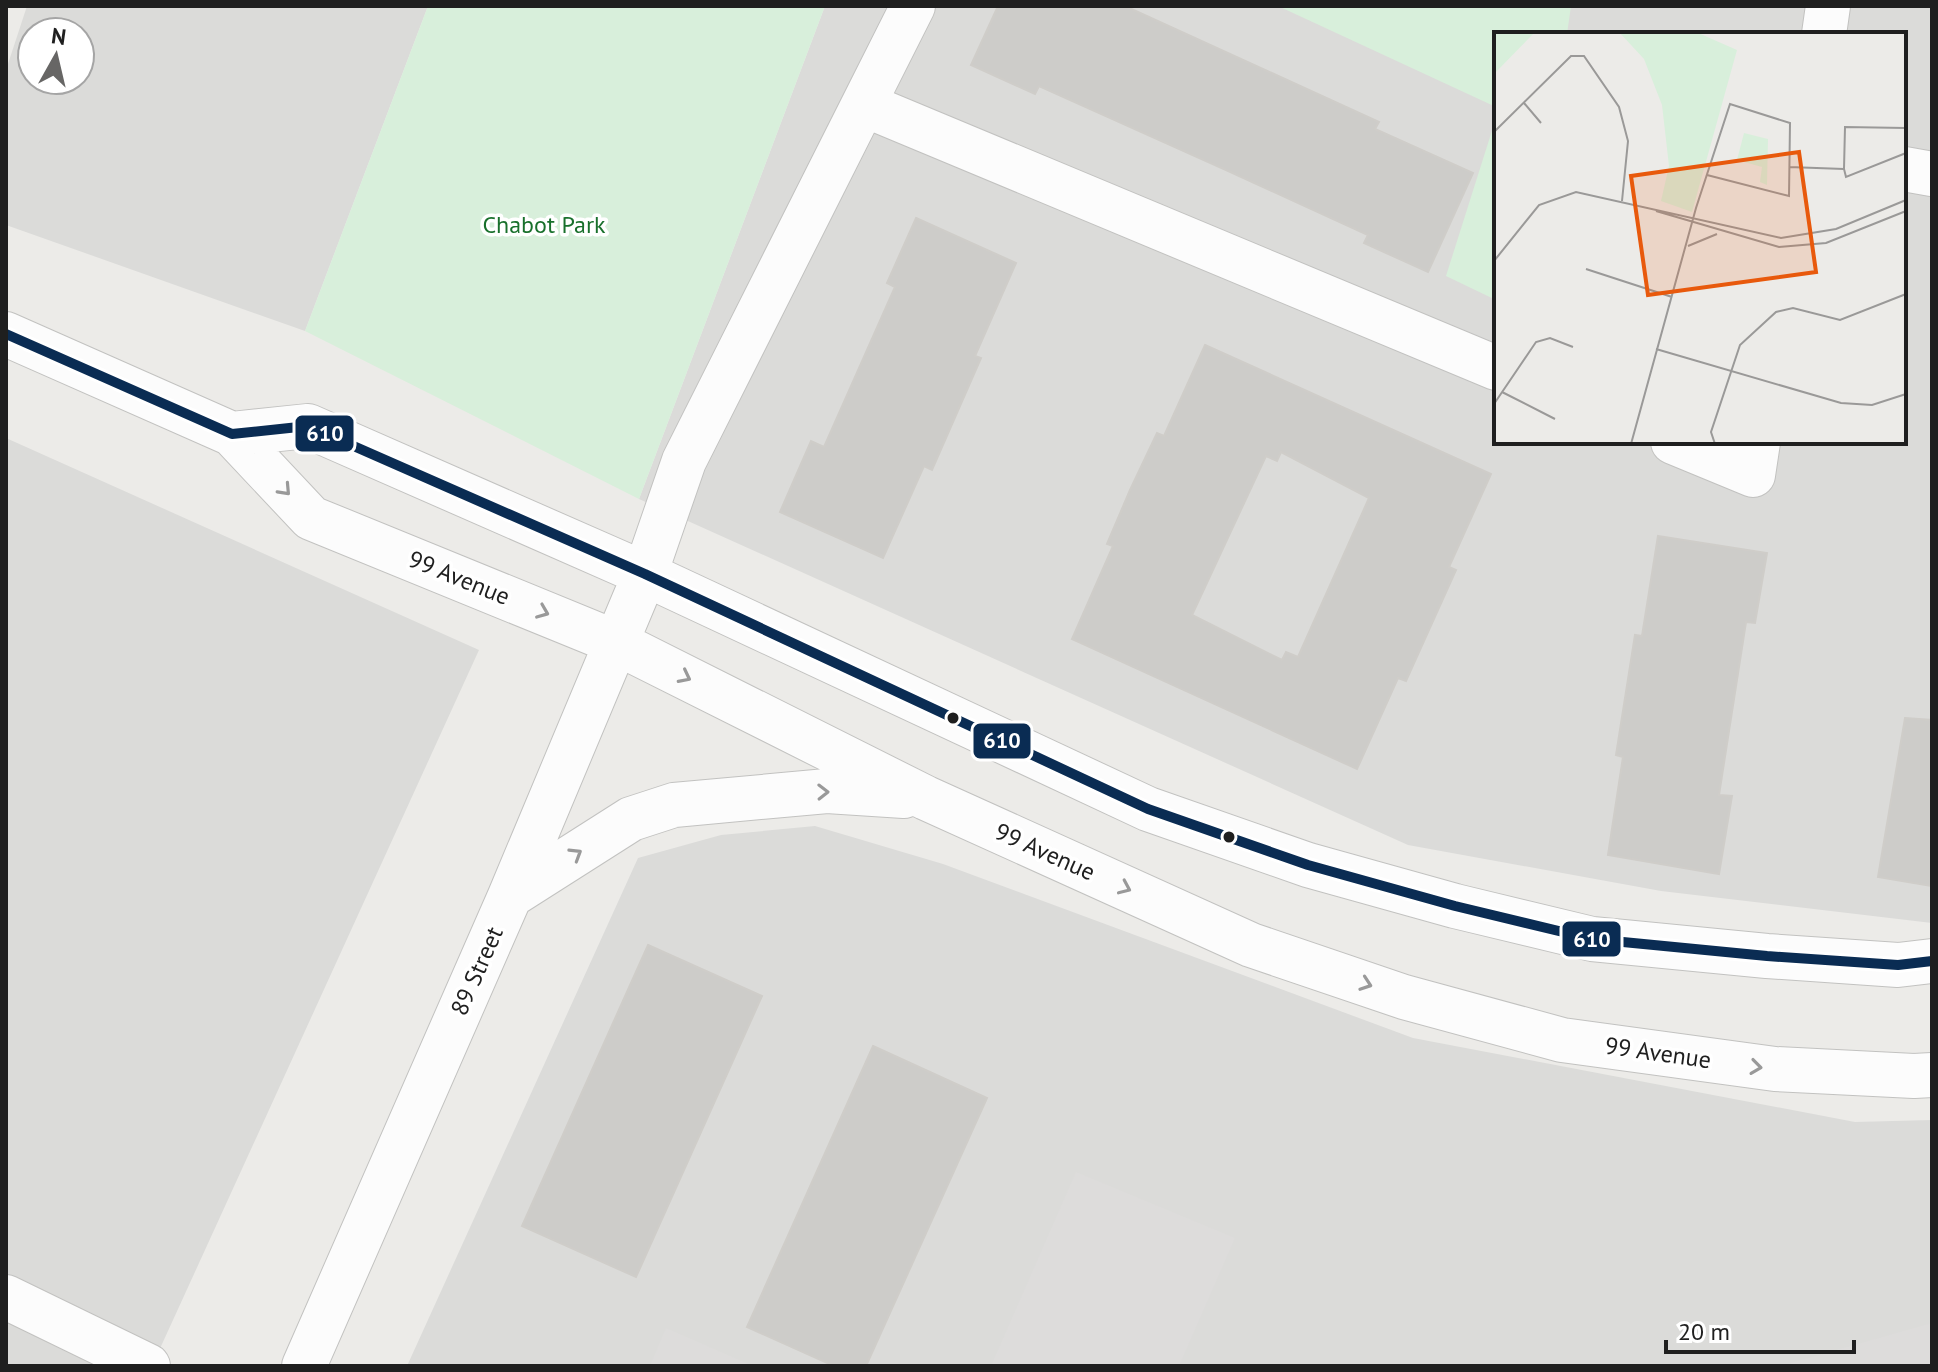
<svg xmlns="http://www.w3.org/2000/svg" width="1938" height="1372" font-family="'PT Sans',sans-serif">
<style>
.residential{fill:#dbdbd9;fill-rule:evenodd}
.park{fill:#d8efdb}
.parking{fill:#dddcdb}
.building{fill:#cdccc9;stroke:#cfcdc9;stroke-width:2;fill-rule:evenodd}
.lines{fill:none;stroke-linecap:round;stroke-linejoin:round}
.minor-casing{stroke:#c2c2c0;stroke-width:46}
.minor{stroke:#fcfcfc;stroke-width:44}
.bus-1-casing{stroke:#fff;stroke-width:16}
.bus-1{stroke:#0a2c53;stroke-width:10}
.oneway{stroke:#999}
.bus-dot{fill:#1f1f1f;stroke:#fff;stroke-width:3}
.labels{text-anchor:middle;stroke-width:7;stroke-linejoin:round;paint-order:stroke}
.park-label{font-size:24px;fill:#19702c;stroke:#fff}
.street-label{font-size:24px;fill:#1f1f1f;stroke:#fff}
.inset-road{fill:none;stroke:#9a9998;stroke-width:2}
.view{fill:#e8590c;fill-opacity:0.15;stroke:#e8590c;stroke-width:4}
.inset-edge{fill:none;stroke:#1f1f1f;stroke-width:4}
.line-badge{stroke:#fff;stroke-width:3}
.badge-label{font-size:22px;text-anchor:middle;font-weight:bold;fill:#fff}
</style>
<rect width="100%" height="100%" fill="#ecebe8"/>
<!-- residential -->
<path class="residential" d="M27,6H428L305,331L6,225V70ZM32,32H80V80H32Z
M825,6H1932V923L1661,891L1408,845L639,499ZM1496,34H1904V442H1496Z
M6,438L479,650L152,1366H6Z
M815,826L943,864L1413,1038L1855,1122L1932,1120V1366H407L638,858L721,835Z"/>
<!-- park -->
<path class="park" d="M428,6H825L639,499L305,331Z
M1278,6H1571L1567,34H1496V107Z
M1496,118V300L1446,276Z"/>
<!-- parking -->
<path class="parking" d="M1076,1172L1235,1238L1179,1366H991Z
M1932,1323V1366H1780Z
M666,1328L753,1366H650Z"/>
<!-- building -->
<path class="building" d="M998,6H1125L1379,122L1375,129L1473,173L1428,272L1364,243L1368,235L1226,170L1039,86L1035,94L971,65Z
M916,218L1016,263L975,356L981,358L932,470L924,466L883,558L780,512L811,441L824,447L895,287L887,283Z
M1205,345L1491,474L1449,567L1456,570L1406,681L1398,678L1357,769L1072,639L1113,546L1107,544L1130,490L1157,433L1164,436ZM1281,452L1369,498L1298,657L1286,652L1282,660L1192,615L1266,456L1277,461Z
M1658,536L1767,553L1755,623L1746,622L1719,795L1732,796L1719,874L1608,855L1623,757L1616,755L1635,635L1642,636Z
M1905,718L1932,720V886L1878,877Z
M648,945L762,996L636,1277L522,1226Z
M873,1046L987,1098L866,1366H834L747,1327Z"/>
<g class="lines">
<defs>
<path id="minor" d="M1824,34L1828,6
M865,105L1496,368
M1904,169L1932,174
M6,334L232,434L311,518L615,642L926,798L1251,945L1404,997L1562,1040L1775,1069L1914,1076L1932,1075
M232,434L308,426L645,574L1148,809L1308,865L1455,906L1592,939L1767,956L1898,965L1932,961
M1673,442L1753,475L1758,442
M510,896L631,819L674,805L827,791L904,796
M6,1297L148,1366
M304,1366L510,896L645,574L684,461L913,6"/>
</defs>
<!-- minor casing -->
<use href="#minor" class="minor-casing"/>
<!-- minor -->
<use href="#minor" class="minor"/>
<defs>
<path id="bus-1" d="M6,334L232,434L308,426L645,574L1148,809L1308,865L1455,906L1592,939L1767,956L1898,965L1932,961"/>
</defs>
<!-- bus-1 casing -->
<use href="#bus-1" class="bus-1-casing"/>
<!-- bus-1 -->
<use href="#bus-1" class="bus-1"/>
</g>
<!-- one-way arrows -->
<defs><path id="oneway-chevron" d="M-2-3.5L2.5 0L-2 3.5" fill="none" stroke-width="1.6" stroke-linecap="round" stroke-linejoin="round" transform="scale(2)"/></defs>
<g class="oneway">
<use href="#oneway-chevron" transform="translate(285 490) rotate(47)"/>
<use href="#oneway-chevron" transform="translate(543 612) rotate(22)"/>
<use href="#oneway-chevron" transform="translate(685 677) rotate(27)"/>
<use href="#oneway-chevron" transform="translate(823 792) rotate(-1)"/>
<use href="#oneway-chevron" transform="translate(576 854) rotate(-32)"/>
<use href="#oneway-chevron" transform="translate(1125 888) rotate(24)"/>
<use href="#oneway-chevron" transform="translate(1366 984) rotate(19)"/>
<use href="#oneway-chevron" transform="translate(1756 1067) rotate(8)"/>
</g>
<!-- markers -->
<g class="bus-dot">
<circle cx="953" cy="718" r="7"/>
<circle cx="1229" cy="837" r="7"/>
</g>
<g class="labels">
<!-- park labels -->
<g class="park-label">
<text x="544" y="233">Chabot Park</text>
</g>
<!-- street labels -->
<g class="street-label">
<text transform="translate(459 578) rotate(22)" y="8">99 Avenue</text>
<text transform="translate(1045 852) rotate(24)" y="8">99 Avenue</text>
<text transform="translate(477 971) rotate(-66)" y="8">89 Street</text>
<text transform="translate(1658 1053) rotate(8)" y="8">99 Avenue</text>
</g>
</g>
<!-- overview -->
<g transform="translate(1494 32)">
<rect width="412" height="412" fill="#ecebe8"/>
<path d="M0,0H41L0,42ZM125,0H202L243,18L198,180L167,169L175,134L168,73L150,27ZM250,101L274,107L273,153L266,150L268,135L243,128Z" fill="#d8efdb"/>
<path class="inset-road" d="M30,71L47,91M412,96L351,95L350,137L352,145L412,121M0,100L77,24H90L125,75L134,109L128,169M295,135L350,137M162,179L285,215L332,211L412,179M194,214L223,202M0,229L45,173L82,160L287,206L342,197L412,168M92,237L178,265M162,317L347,371L378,373L412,362M8,360L61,387M0,372L42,310L56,306L79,315M137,412L202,176L236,72L296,91L295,164L213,143M221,412L217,400L246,313L282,280L299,276L346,288L412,262"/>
<path class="view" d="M305,120L322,240L154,263L137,144Z"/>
<rect width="412" height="412" class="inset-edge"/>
</g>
<g class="line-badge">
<rect x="294" y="414" width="61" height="39" rx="8" fill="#0a2c53"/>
<rect x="972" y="722" width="60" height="38" rx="8" fill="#0a2c53"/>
<rect x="1561" y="920" width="61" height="38" rx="8" fill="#0a2c53"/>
</g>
<g class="badge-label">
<text x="325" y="441">610</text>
<text x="1002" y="748">610</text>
<text x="1592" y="947">610</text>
</g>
<!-- border -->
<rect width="1938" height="1372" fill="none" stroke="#1f1f1f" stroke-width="16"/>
<!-- north arrow -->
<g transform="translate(56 56) rotate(8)"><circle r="38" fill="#ffffff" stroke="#a5a5a5" stroke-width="2"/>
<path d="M0-6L14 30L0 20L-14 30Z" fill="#676665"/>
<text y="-12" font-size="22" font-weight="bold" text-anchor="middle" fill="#1f1f1f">N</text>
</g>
<!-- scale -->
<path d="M1666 1340v12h188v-12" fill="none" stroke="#1f1f1f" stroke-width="4"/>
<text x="1678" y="1340" font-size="24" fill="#1f1f1f" stroke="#ffffff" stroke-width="6" paint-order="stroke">20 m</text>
</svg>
